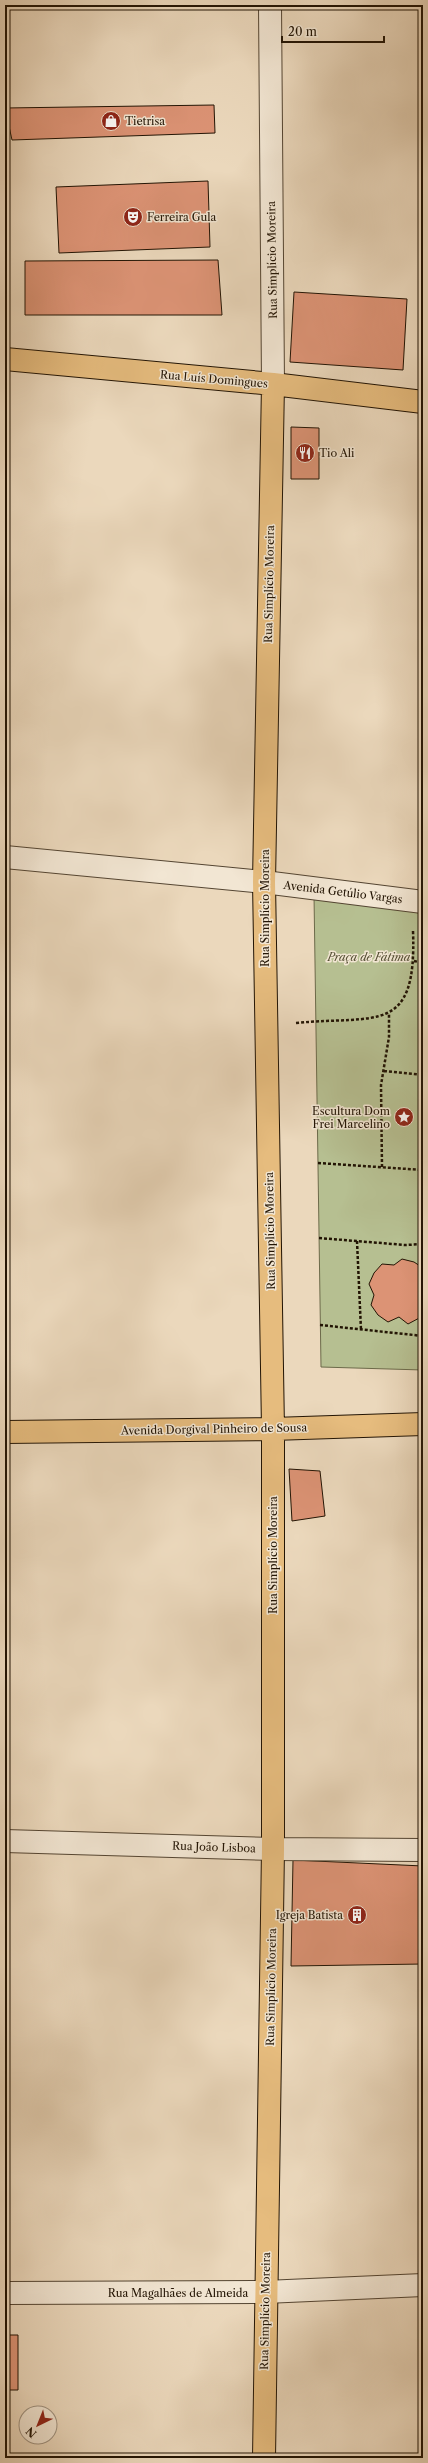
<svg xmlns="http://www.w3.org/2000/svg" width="428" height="2463" font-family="'Libre Caslon Text',serif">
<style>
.green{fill:#b6bf91;stroke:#6c6a4a}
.building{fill:#dc9375;stroke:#221404}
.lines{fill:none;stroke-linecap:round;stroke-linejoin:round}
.minor-casing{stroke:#544532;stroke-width:24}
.major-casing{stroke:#221404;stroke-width:24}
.path{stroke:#221404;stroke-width:2.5;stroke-dasharray:3 2;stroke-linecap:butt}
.minor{stroke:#f2e6d3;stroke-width:22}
.major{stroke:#e6bc7e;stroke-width:22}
.labels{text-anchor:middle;stroke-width:3;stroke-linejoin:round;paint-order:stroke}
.poi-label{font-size:11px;fill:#221404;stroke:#f2e6d3;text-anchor:start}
.street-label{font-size:11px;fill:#221404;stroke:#f2e6d3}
.park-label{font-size:11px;font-style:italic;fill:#565035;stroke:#f2e6d3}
</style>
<rect width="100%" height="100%" fill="#ebd8bc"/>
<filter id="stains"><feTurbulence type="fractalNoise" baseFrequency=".005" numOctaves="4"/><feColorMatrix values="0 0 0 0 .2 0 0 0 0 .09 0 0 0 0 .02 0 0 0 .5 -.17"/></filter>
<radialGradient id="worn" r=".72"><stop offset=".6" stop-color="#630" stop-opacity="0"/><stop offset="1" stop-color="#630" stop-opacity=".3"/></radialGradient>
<!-- green -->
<path class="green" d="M314,895L423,909V1370L321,1367Z"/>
<!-- building -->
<path class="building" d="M214,105L215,133L12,140L5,108Z
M208,181L210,247L59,253L56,187Z
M218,260L222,315H25V261Z
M294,292L407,299L403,370L290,362Z
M291,427L319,428V479H291Z
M402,1259L414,1262L423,1268V1316L408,1324L399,1317L388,1322L378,1315L371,1305L374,1295L369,1284L374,1273L382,1264L394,1265Z
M289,1469L320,1471L325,1516L292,1521Z
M293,1860L423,1866V1964L291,1966Z
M5,2335H18V2390H5Z"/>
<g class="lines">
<defs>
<path id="minor" d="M270,5L273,384
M5,857L264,882L423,902
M5,1841L273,1849L423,1850
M5,2293L265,2292L423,2285"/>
<path id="major" d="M5,359L273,384L423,402
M5,1432L273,1429L423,1424
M264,2458L273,1849V1429L264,882L273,384"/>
</defs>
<!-- minor casing -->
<use href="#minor" class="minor-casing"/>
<!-- major casing -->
<use href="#major" class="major-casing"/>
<!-- path -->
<path class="path" d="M414,961L423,963
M296,1023C377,1015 417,1036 413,931
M384,1071L423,1075
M318,1163L423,1170
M382,1167L381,1085L389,1037V1014
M319,1238L405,1245L423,1244
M357,1241L361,1330
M422,1244L423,1207
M320,1325L423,1336"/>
<!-- minor -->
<use href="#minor" class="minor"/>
<!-- major -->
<use href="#major" class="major"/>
</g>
<!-- icons -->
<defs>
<symbol id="shop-disc" viewBox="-11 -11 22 22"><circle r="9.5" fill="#8f2418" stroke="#f2e6d3"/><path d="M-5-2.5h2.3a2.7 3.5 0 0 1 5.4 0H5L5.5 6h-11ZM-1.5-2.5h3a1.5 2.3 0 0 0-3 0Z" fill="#fff"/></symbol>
<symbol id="theatre-disc" viewBox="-11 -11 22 22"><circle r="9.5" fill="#8f2418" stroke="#f2e6d3"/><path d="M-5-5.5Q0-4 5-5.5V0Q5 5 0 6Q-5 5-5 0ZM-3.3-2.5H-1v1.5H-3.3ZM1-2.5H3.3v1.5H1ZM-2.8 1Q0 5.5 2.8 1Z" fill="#fff"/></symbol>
<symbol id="restaurant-disc" viewBox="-11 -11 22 22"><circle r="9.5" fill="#8f2418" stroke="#f2e6d3"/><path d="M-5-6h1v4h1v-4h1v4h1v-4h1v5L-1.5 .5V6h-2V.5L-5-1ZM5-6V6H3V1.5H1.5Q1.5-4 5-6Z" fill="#fff"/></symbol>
<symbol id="sight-disc" viewBox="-11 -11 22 22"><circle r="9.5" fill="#8f2418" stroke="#f2e6d3"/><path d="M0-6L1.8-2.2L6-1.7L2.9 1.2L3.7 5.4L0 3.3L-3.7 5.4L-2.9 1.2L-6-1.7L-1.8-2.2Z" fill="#fff"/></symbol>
<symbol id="building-disc" viewBox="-11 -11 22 22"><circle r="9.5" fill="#8f2418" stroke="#f2e6d3"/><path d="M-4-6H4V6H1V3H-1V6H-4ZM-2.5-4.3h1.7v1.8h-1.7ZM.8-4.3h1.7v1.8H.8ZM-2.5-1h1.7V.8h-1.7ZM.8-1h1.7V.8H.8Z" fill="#fff"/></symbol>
</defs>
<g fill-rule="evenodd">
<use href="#shop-disc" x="100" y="110" width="22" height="22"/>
<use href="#theatre-disc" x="122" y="206" width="22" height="22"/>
<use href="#restaurant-disc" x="294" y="442" width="22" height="22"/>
<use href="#sight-disc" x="393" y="1106" width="22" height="22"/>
<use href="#building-disc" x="346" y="1904" width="22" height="22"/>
</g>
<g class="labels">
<!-- poi labels -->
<g class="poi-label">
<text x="125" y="125">Tietrisa</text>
<text x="147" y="221">Ferreira Gula</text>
<text x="319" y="457">Tio Ali</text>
<text x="390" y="1115" text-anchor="end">Escultura Dom<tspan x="390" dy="13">Frei Marcelino</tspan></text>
<text x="343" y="1919" text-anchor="end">Igreja Batista</text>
</g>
<!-- street labels -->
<g class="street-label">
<text transform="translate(272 260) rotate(-91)" y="4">Rua Simplício Moreira</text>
<text transform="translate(214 379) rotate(5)" y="4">Rua Luís Domingues</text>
<text transform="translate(269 584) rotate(-89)" y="4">Rua Simplício Moreira</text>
<text transform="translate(343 892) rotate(7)" y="4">Avenida Getúlio Vargas</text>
<text transform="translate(265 908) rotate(-90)" y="4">Rua Simplício Moreira</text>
<text transform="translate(270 1231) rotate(-91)" y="4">Rua Simplício Moreira</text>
<text transform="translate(214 1429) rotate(-1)" y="4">Avenida Dorgival Pinheiro de Sousa</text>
<text transform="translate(273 1555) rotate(-90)" y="4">Rua Simplício Moreira</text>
<text transform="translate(214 1847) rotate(2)" y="4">Rua João Lisboa</text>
<text transform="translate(271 1987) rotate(-89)" y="4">Rua Simplício Moreira</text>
<text x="178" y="2297">Rua Magalhães de Almeida</text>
<text transform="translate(265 2311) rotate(-89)" y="4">Rua Simplício Moreira</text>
</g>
<!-- park labels -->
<g class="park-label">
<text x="369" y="961">Praça de Fátima</text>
</g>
</g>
<!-- margin -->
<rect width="428" height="2463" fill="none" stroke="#ebd8bc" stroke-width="20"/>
<rect x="6" y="6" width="416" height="2451" fill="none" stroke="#221404" stroke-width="2"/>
<rect x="10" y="10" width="408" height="2443" fill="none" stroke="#221404"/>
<!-- north arrow -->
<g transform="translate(38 2425) rotate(223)"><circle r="19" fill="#f2e6d3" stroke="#9f9280"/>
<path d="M0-3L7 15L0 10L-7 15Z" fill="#8f2418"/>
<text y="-6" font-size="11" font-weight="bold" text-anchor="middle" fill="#221404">N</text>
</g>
<!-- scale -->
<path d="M282 36v6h102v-6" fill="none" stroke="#221404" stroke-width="2"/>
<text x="288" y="36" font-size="12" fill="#221404" stroke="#f2e6d3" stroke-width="3" paint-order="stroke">20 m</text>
<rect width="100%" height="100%" filter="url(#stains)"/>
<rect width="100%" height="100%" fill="url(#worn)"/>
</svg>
